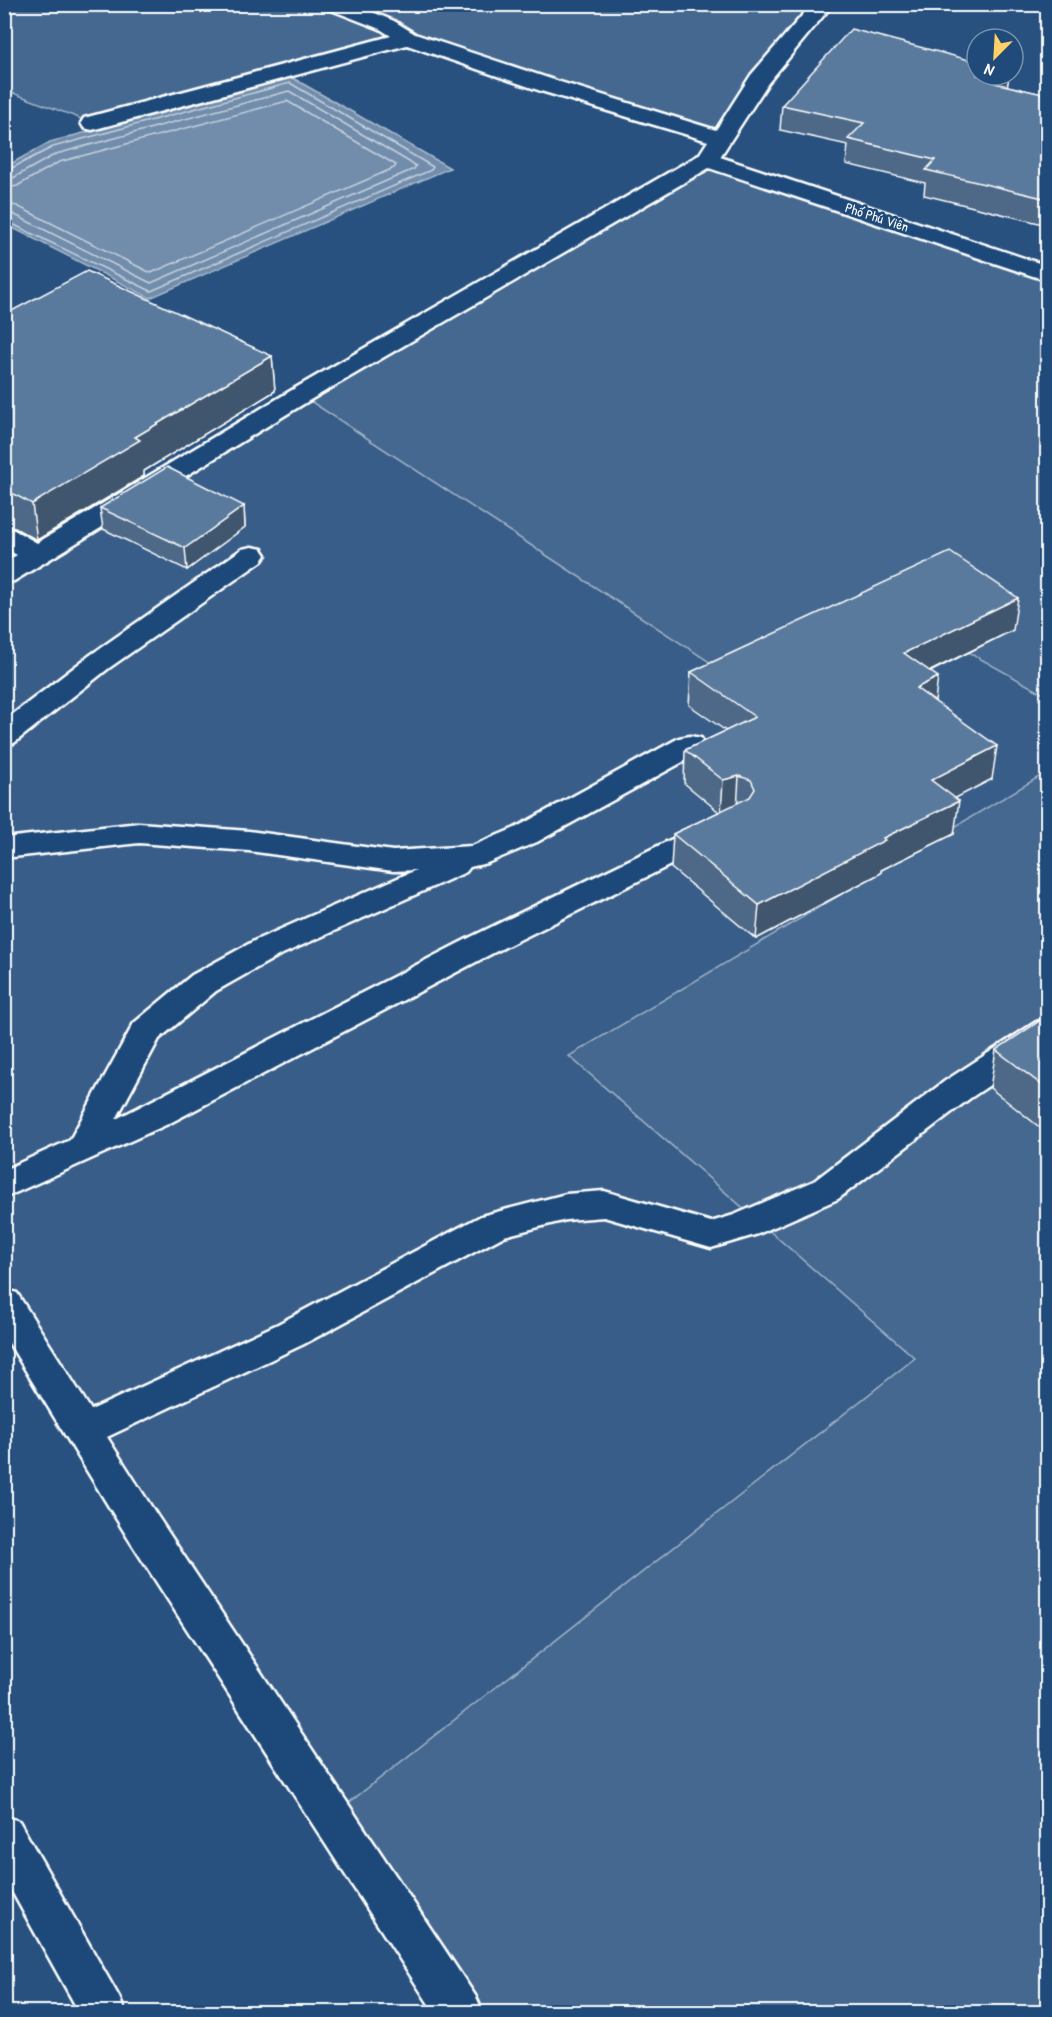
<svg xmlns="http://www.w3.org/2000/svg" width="1052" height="2017" font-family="'Patrick Hand',sans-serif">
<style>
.built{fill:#375d88}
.green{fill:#446890;stroke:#a2b4c8;stroke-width:1.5}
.water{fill:#718dab;stroke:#aabbcd;stroke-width:1.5}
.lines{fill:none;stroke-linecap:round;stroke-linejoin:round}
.shore{stroke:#c6d1dd;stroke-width:1.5}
.minor-casing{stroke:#fff;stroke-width:5}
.major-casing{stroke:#fff;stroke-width:5}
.minor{fill:#1f4a7a;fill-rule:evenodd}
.major{fill:#1f4a7a;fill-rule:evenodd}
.wall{fill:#4d6987;stroke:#fff;stroke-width:1.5}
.shaded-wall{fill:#3f556e;stroke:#fff;stroke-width:1.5}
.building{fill:#5a7a9d;stroke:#fff;stroke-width:1.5}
.labels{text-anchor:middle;stroke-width:5;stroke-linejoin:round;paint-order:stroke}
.far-street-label{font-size:14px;fill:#fff;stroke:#1f4a7a}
</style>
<rect width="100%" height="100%" fill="#28517f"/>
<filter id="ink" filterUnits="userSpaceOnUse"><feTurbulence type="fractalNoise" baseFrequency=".0167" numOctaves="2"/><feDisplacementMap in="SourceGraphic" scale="12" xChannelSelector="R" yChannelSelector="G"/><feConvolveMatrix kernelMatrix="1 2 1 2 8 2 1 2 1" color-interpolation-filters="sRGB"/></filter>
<g filter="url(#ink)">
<!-- built -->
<path class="built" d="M301,395L717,667L866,595L1047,696V772L569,1056L916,1358L332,1816L5,1270L4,575Z"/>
<!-- green -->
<path class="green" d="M4,5H823L725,131L408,38L92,123L5,90Z
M707,160L1047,272V696L866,595L717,667L301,395Z
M1047,772V2012H459L332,1816L915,1358L569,1056Z"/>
<!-- water -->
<path class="water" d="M291,77L450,168L150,298L5,224V167L50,142Z"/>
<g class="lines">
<!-- shore -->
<path class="shore" d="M4,172L53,147L290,83L433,167L431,170L151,291L4,220
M4,180L13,178L56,154L289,91L416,166L414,169L151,283L13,214L4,212
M4,189L17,186L59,162L287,101L396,165L394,168L151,273L17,206L4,203"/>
<defs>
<path id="minor" d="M323,4H353L394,21L415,34L557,81L716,130L751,75L812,4H833L768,83L720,157L1048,266V281L709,168L310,400L14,581L4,583V563L17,555L4,548V528L14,530L37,543L292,390L699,155L708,141L541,91L407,45L92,130L84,128L81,123L84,118L391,36L380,29L326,8Z
M252,547L262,549L266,555L262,561L109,668L14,743L4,745V721L89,656L242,549Z
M690,736L701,738L705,745L701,752L537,842L487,863L470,867L466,872L278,956L216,991L159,1039L116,1119L471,937L701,825L712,822L723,825L727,832L723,839L493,953L168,1124L4,1198V1170L70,1140L134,1023L192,975L256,940L416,870L393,871L249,851L139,843L4,858V838L139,823L249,831L393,851L472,846L515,828L679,738Z
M1048,1018V1046L969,1099L838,1199L758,1234L711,1248L604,1217L566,1220L504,1236L304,1344L107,1437L156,1514L476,1997L483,2012H434L128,1538L4,1335V1289L17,1293L91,1410L278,1324L481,1216L566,1194L604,1191L711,1222L734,1215L814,1181L945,1081L1036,1022Z"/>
<path id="major" d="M4,1816L19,1821L119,1997L125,2012H79L4,1877Z"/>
</defs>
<!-- minor casing -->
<use href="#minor" class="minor-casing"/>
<!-- major casing -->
<use href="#major" class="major-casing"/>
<!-- minor -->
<use href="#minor" class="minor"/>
<!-- major -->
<use href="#major" class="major"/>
</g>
<!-- wall -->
<path class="wall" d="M977,75H1009L1007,86L1047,95V225L924,195L925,183L846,164L848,145L780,130L782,105Z
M4,315L272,356L275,391L144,471V476L37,540L15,528L8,527L12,555L4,560Z
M244,506L245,527L187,570L103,529L100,508Z
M1013,630L930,672L935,702L992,779L955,798L954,834L881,870V873L756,939L671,868L673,834L719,812L684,783L685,750L726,731L689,705L691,672Z
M1047,1016V1133L990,1088L996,1050Z"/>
<!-- shaded-wall -->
<path class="shaded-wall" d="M1004,75H1009L1006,95L995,83Z
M272,356L275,391L144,471V476L37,540L32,504L135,437Z
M244,506L245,527L187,570L185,548Z
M7,519L12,555L4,560V520Z
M1018,598L1013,630L900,686L904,653Z
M938,677L934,710L916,688Z
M997,746L992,779L927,813L931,780Z
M739,776L737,809L721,814L723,780Z
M959,801L954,834L881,870V873L756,939L759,905L883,838Z"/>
<!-- building -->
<path class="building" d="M851,29L977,62V75H1004L995,83L1047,95V199L926,170L935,160L848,139L864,123L782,105Z
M87,271L272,356L135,437L140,440L32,504L10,492L4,491V315Z
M167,467L244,506L185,548L100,508Z
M950,552L1018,598L904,653L938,677L916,688L997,746L931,780L959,801L883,838L885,840L759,905L673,834L750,797L755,789L751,780L739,776L723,780L685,750L755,717L691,672Z
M1047,1016V1089L996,1050Z"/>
</g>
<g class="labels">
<!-- far-street labels -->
<g class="far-street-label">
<text transform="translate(877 217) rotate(18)" y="5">Phố Phú Viên</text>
</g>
</g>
<!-- margin -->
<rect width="1052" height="2017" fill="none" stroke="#1f4a7a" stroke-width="24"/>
<rect x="12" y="12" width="1028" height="1993" fill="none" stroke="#fff" stroke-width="2" filter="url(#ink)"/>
<!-- north arrow -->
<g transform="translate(995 57) rotate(204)"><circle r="28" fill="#1f4a7a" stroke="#7992af" stroke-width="1.5"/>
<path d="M0-4.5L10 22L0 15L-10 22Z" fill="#ffd166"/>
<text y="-9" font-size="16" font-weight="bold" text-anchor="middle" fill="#ffffff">N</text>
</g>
</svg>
